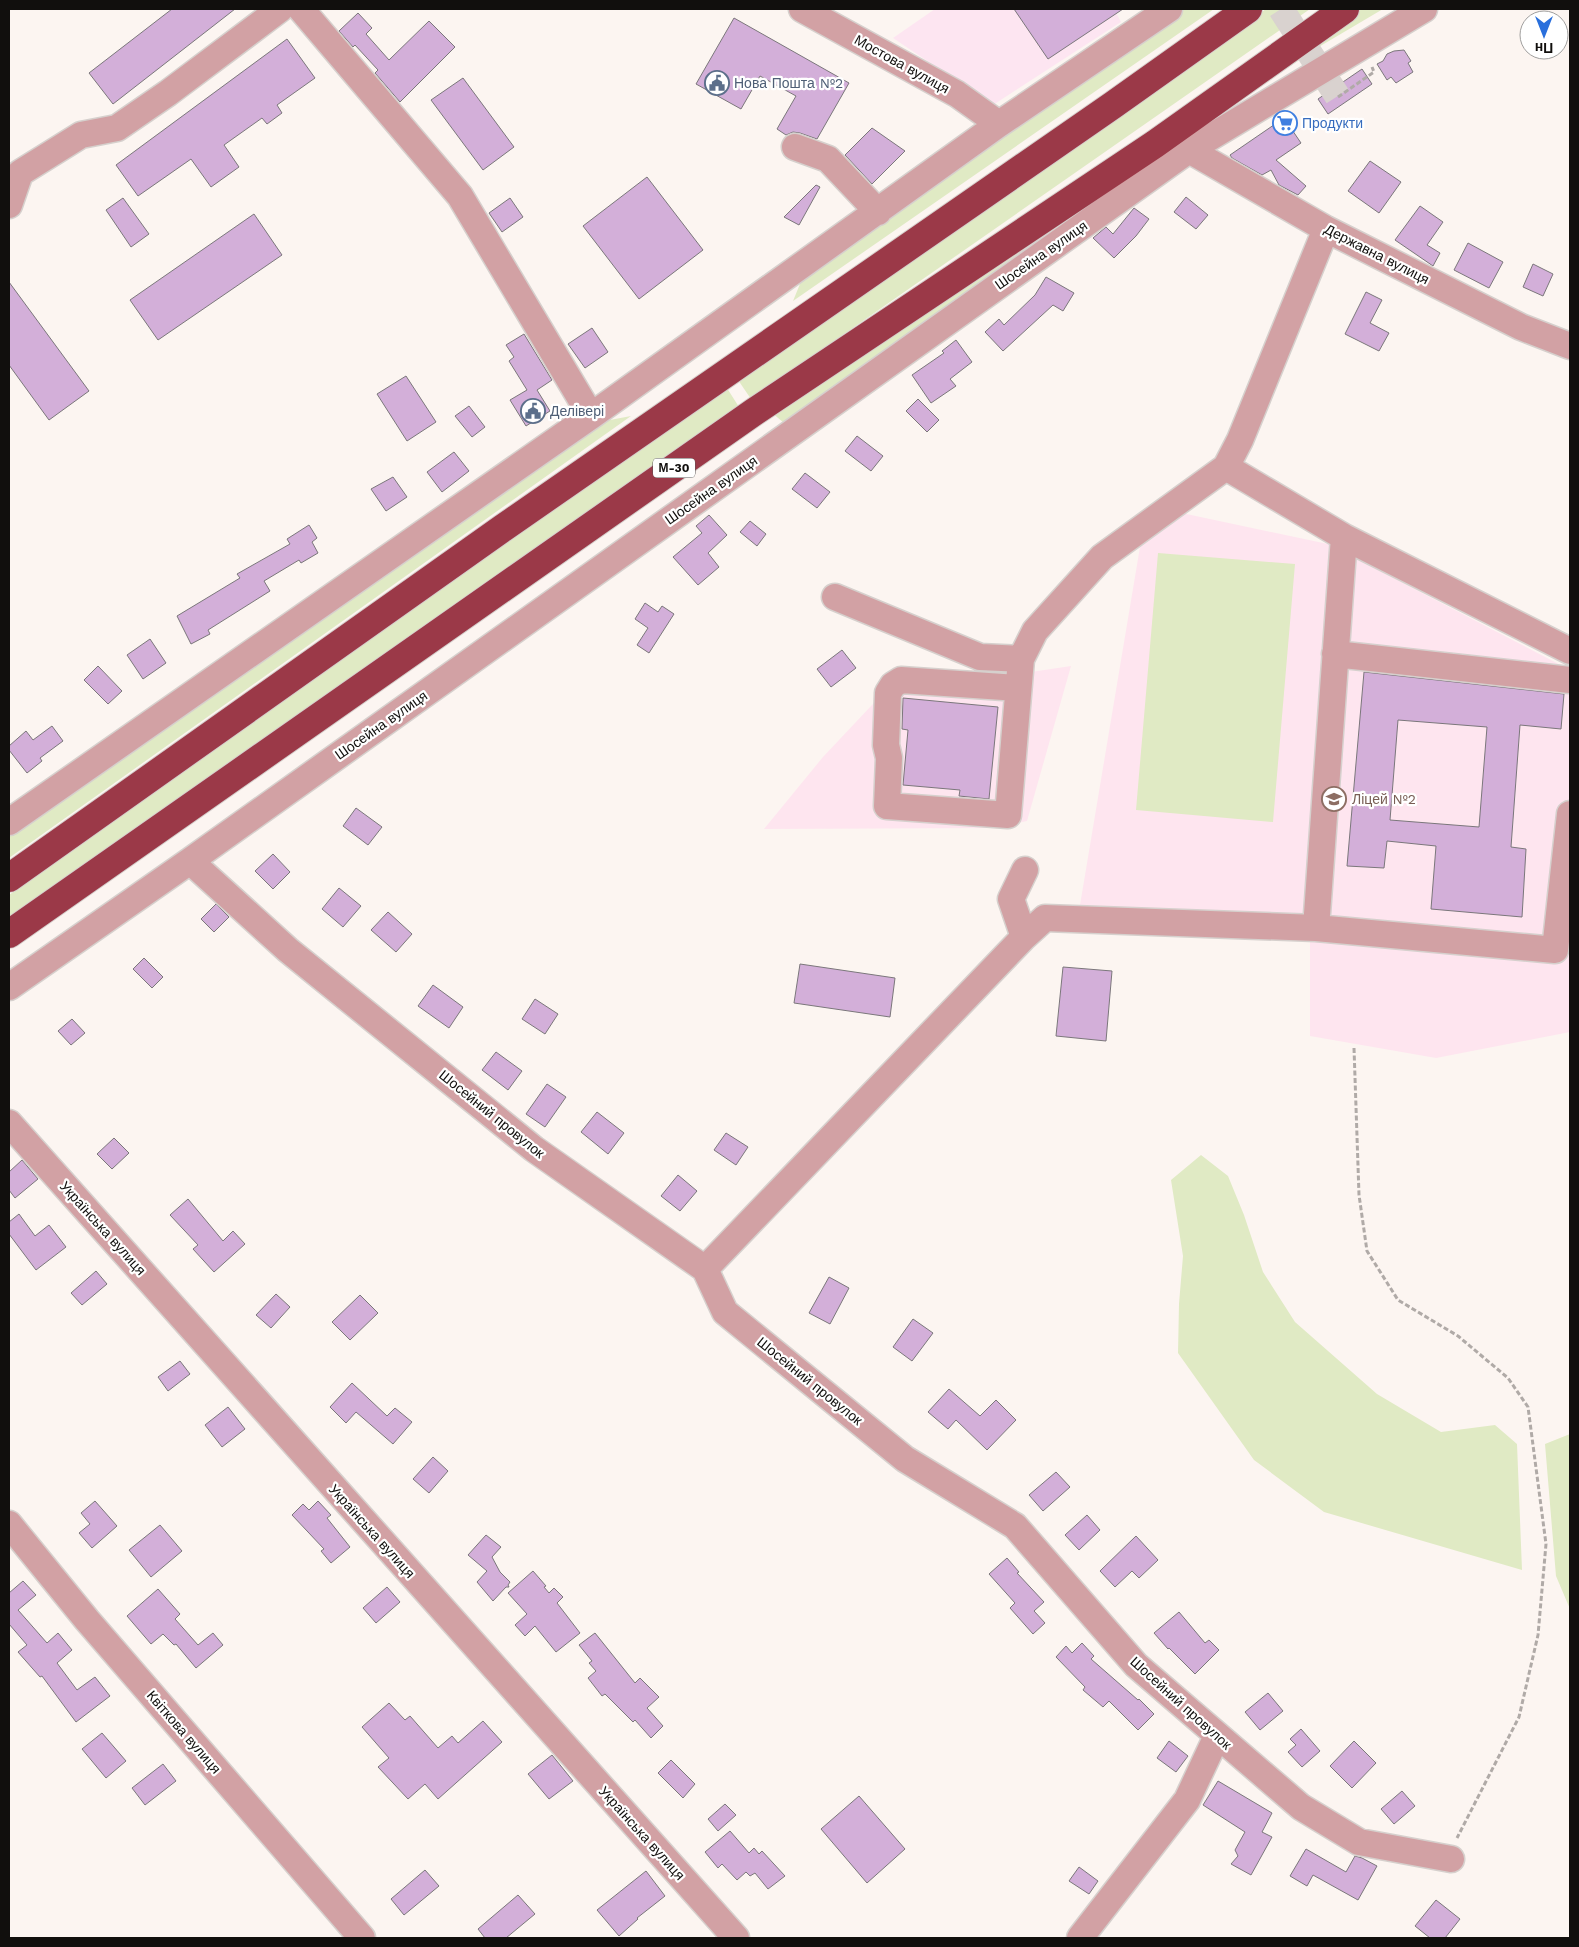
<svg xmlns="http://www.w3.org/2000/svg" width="1579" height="1947" font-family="'Work Sans',sans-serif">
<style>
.industrial{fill:#fde5f1}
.education{fill:#fee5ef}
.green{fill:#e0eac4}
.building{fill:#d3afd9;stroke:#7b777b;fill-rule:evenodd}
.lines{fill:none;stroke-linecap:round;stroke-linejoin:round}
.minor-tunnel{stroke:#d9d2cf;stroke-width:26;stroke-dasharray:26 13;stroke-linecap:butt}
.minor-casing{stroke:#d6d0cd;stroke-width:29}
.highway-casing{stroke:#d6d0cd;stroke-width:30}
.path{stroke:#b0aaa7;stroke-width:3;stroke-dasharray:5 2.5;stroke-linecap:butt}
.minor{stroke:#d2a1a4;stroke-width:26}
.highway{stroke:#9b3948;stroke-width:28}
.labels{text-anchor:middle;stroke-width:4.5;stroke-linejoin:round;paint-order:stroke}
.shield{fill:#fff;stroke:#585756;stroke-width:1}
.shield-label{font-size:12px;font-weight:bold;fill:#110f0d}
.street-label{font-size:14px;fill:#110f0d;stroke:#fff}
.service-label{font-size:14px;fill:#4e5e75;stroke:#fff;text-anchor:start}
.shop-label{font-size:14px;fill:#366cbe;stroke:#fff;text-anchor:start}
.education-label{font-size:14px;fill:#785e54;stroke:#fff;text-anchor:start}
</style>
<rect width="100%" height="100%" fill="#fcf5f1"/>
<!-- industrial -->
<path class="industrial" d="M935,9H1114L1121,22L993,105L893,38Z"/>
<!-- education -->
<path class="education" d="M1177,512L1328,544L1570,670V1032L1436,1058L1310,1036V940L1076,929L1141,541Z
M1071,666L1027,821L994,828L764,829L823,757L904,671L1005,676Z"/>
<!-- green -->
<path class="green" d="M1185,9H1214L793,301L802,279Z
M1266,9H1310L751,399L736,377L1083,138Z
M1358,9H1383L1317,48L1100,195L784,423L771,412Z
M725,385L739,407L9,923V895Z
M631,416L9,858V836L594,423Z
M1158,553L1295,564L1273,822L1136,810Z
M1201,1155L1228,1176L1244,1215L1263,1272L1295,1322L1377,1394L1441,1432L1495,1425L1517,1444L1522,1570L1324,1512L1254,1460L1178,1353L1179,1304L1183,1256L1171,1180Z
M1570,1434V1609L1556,1576L1545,1444Z"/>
<!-- building -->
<path class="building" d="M172,9H235L113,104L89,73Z
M1014,9H1123L1048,59Z
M358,13L372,28L366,34L389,60L429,21L455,47L400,102L375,73L378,70L355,45L353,47L339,31Z
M734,18L849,83L817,139L800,133L793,132L786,135L777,129L796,96L760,76L741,109L696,84Z
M287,39L315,78L277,105L282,113L267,124L262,118L224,145L239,167L211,187L191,159L138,196L116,165Z
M1404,50L1411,61L1408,63L1413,72L1396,83L1391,77L1387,80L1377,64L1383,61L1387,54L1394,51Z
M1362,69L1372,84L1328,114L1318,99Z
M463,78L514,147L483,170L431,100Z
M1284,118L1301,143L1276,160L1306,186L1298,195L1279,185L1271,170L1262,175L1232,158L1230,155Z
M872,128L905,151L872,184L845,155Z
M1370,161L1401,182L1379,213L1348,191Z
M647,177L703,250L639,299L583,226Z
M816,185L820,187L799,225L784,217Z
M1186,197L1208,215L1196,229L1174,212Z
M123,198L149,234L131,247L106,210Z
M510,198L523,217L502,232L489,213Z
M1420,206L1443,222L1427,245L1440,253L1433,266L1395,240Z
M1134,208L1149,219L1136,236L1114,258L1093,238L1106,227L1113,234Z
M254,214L282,255L158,340L130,300Z
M1468,243L1503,262L1489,288L1454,270Z
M1533,264L1553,274L1543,296L1523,287Z
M1046,277L1074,293L1063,311L1053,305L1003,351L985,332L999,319L1004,325L1035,295Z
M9,282L89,391L49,420L9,365Z
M1366,292L1382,300L1370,323L1389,333L1379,351L1345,334Z
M592,328L608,352L585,368L568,344Z
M524,334L552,380L537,390L550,411L526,426L510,400L527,390L509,361L514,357L506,345Z
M956,340L972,362L950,379L956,386L931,403L912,375L944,353L942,351Z
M406,376L436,422L407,441L377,394Z
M918,399L939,420L927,432L906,411Z
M469,406L485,427L472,437L455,416Z
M857,436L883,456L871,471L845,451Z
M454,452L469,471L442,492L427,472Z
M805,473L830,492L817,508L792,489Z
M393,477L407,497L386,511L371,489Z
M709,515L727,535L708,553L719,567L698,585L673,557L702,533L696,526Z
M750,521L766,534L757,546L740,532Z
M309,525L317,538L312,542L318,553L301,563L299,560L264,581L270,591L208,630L210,634L191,644L177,616L240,578L237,574L290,544L287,539Z
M645,603L658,612L662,606L674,614L649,653L637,645L648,628L635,619Z
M150,639L166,663L143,679L127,655Z
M842,650L856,668L831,687L817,669Z
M98,666L122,691L108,704L84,680Z
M1364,672L1564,694L1561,729L1520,725L1511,847L1526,849L1522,917L1431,909L1436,846L1387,841L1384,868L1347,866ZM1398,720L1487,727L1479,827L1390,820Z
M903,698L998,707L989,799L959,796L960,790L903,785L908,730L902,729Z
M52,726L63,741L40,758L42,761L27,773L9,750V746L26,731L33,740Z
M356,808L382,827L368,845L343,826Z
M273,854L290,872L273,889L255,871Z
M339,888L361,906L343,927L322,909Z
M216,904L229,917L214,932L201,919Z
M388,912L412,934L396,952L371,930Z
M144,958L163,977L152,988L133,969Z
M800,964L895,978L890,1017L794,1003Z
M1063,967L1112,971L1106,1041L1056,1036Z
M433,985L463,1007L449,1028L418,1006Z
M535,999L558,1014L545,1034L522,1019Z
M72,1019L85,1033L71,1045L58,1031Z
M496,1052L522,1071L508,1090L482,1070Z
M547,1084L566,1097L545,1127L526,1114Z
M597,1112L624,1133L608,1154L581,1132Z
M726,1133L748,1147L736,1165L714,1150Z
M114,1138L129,1153L112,1169L97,1154Z
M22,1160L38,1179L15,1198L9,1190V1172Z
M678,1175L697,1191L680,1211L661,1196Z
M188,1199L223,1241L233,1231L245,1244L214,1272L193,1249L198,1245L170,1215Z
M19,1214L35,1236L49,1225L66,1247L36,1270L9,1234V1222Z
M96,1271L107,1284L82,1305L71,1293Z
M829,1277L849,1288L830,1324L809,1313Z
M276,1294L290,1307L271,1328L256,1315Z
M360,1295L378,1313L350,1340L332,1322Z
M913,1319L933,1333L912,1361L893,1347Z
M180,1361L190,1374L168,1391L158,1377Z
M352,1383L387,1416L395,1408L412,1422L393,1444L356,1412L346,1423L330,1407Z
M949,1389L980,1416L996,1400L1016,1420L987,1450L956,1420L948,1429L928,1412Z
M228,1407L245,1429L222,1447L205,1425Z
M433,1457L448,1471L429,1493L413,1479Z
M1056,1472L1070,1487L1043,1511L1029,1495Z
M95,1501L117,1526L92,1548L79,1533L90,1524L81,1513Z
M318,1501L331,1515L327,1518L350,1547L331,1563L321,1551L324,1549L292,1515L303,1504L309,1510Z
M1087,1515L1100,1530L1079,1550L1065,1535Z
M160,1525L182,1551L151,1577L129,1550Z
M486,1535L501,1547L492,1557L500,1572L510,1582L508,1585L509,1587H506L493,1601L477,1582L487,1571L468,1555Z
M1136,1536L1158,1560L1139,1578L1132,1571L1115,1587L1100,1571Z
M1007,1558L1019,1572L1017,1573L1044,1602L1034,1611L1045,1623L1033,1634L1010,1608L1015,1603L989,1574Z
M533,1571L546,1586L544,1587L549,1593L554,1588L563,1597L557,1603L580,1633L556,1652L535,1626L525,1636L515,1625L527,1614L508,1593Z
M23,1581L36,1595L18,1610L47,1643L58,1633L72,1650L57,1663L77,1690L95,1677L110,1696L76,1722L42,1676L40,1677L18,1652L27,1645L9,1624V1593Z
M387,1587L400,1602L376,1623L363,1608Z
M158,1589L180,1614L175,1619L198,1645L213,1633L223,1645L196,1668L176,1644L174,1645L163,1634L151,1644L127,1616Z
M1179,1612L1205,1643L1209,1640L1219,1650L1195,1674L1169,1648L1168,1649L1154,1633Z
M595,1633L635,1683L640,1678L659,1697L647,1708L663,1726L651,1738L635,1720L633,1722L605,1694L602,1696L588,1678L596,1671L589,1663L592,1661L579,1645Z
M1082,1643L1094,1656L1091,1659L1138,1700L1139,1699L1154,1714L1138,1730L1109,1701L1103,1707L1083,1690L1085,1687L1056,1657L1066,1646L1072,1653Z
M1268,1693L1283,1711L1260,1730L1245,1712Z
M389,1703L405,1720L410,1716L438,1748L452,1736L458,1743L483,1721L502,1742L438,1799L425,1784L408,1799L378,1767L389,1758L362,1727Z
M1301,1729L1320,1751L1302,1767L1288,1752L1296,1745L1290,1739Z
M102,1733L126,1761L106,1778L82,1749Z
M1169,1741L1188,1756L1176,1772L1157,1758Z
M1354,1741L1376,1763L1352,1788L1330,1766Z
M552,1755L573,1781L549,1799L528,1774Z
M671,1760L695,1784L683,1798L658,1773Z
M163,1764L176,1781L145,1805L132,1788Z
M1218,1781L1272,1813L1262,1832L1272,1837L1251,1875L1231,1864L1238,1856L1235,1850L1245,1832L1203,1805Z
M1402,1791L1415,1806L1394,1824L1381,1809Z
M859,1796L905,1849L867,1883L821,1829Z
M725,1804L736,1815L718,1831L708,1819Z
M730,1831L749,1853L754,1848L759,1854L762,1851L785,1876L768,1889L755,1873L750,1876L746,1872L737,1880L722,1864L718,1868L705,1852Z
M1306,1849L1346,1872L1355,1856L1362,1858L1377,1866L1358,1900L1313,1875L1307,1886L1290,1876Z
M1079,1867L1098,1881L1089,1894L1069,1881Z
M425,1870L439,1886L404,1915L391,1899Z
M646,1871L665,1896L637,1918L638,1919L619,1936L597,1910Z
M518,1895L535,1914L506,1938H485L478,1929Z
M1436,1900L1460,1919L1445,1938H1430L1415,1926Z"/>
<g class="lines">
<!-- minor-tunnel -->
<path class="minor-tunnel" d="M1281,9L1338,97"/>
<defs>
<path id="minor" d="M301,9L460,196L591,416
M802,9L957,94L999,124
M795,147L828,159L878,212
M1189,150L1326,229L1521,327L1570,346
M9,205L20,173L81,135L117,128L168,93L280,9
M1226,467L1344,537L1570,651
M1344,537L1316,928L1555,950L1570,814
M835,597L980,657L1021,659
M1335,654L1570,680
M1018,688L901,680L893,685L888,693L886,745L889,758L887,806L1008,815L1021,659L1035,631L1102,557L1226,467L1240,440L1326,229
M9,822L591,416L999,124L1169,9
M190,861L288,950L534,1149L705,1269L725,1312L905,1459L1015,1526L1136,1665L1301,1807L1359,1842L1451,1859
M1024,937L1045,918L1316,928
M9,987L190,861L1189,150L1424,9
M9,1123L736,1938
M705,1269L1024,937L1011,899L1025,870
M9,1524L87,1620L362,1938
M1080,1938L1187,1800L1217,1736"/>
<path id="highway" d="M9,878L503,528L1113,105L1248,9
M9,934L754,412L1155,144L1345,9"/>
</defs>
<!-- minor casing -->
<use href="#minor" class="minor-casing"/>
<!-- highway casing -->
<use href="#highway" class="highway-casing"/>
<!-- path -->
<path class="path" d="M1338,97L1374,72L1372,67
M1354,1048L1359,1195L1367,1251L1398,1300L1458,1336L1508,1378L1528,1407L1546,1544L1538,1635L1519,1717L1457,1838"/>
<!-- minor -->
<use href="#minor" class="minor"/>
<!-- highway -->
<use href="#highway" class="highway"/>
</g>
<!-- icons -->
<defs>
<symbol id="civic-ring" viewBox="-11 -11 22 22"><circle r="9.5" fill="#fff" stroke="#5c6f8a" stroke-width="1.5"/><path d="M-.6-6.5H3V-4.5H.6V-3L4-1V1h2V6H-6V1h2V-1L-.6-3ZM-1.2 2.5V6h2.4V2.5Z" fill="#5c6f8a"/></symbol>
<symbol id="supermarket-ring" viewBox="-11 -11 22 22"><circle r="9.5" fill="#fff" stroke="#3f7fe0" stroke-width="1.5"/><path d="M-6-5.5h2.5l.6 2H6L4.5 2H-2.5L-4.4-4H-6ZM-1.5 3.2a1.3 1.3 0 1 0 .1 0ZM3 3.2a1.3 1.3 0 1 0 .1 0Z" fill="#3f7fe0"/></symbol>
<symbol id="school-ring" viewBox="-11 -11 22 22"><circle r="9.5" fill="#fff" stroke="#8d6e63" stroke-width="1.5"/><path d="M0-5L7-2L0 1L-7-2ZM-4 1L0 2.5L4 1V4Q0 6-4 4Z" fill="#8d6e63"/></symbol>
</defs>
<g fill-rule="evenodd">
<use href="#civic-ring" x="703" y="69" width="28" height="28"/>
<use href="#supermarket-ring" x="1271" y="109" width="28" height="28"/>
<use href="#civic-ring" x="519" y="397" width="28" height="28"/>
<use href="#school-ring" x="1320" y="785" width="28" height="28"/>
</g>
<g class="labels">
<!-- shield labels -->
<rect class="shield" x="653" y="458.5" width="42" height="19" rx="4"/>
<g class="shield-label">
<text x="674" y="472">М-30</text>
</g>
<!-- street labels -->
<g class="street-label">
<text transform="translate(902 64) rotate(29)" y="5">Мостова вулиця</text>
<text transform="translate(1377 254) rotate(27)" y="5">Державна вулиця</text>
<text transform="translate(1041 255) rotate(-35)" y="5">Шосейна вулиця</text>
<text transform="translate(711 490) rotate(-35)" y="5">Шосейна вулиця</text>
<text transform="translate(381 725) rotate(-35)" y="5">Шосейна вулиця</text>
<text transform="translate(492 1114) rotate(39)" y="5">Шосейний провулок</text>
<text transform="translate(103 1228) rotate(48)" y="5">Українська вулиця</text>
<text transform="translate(810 1381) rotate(39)" y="5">Шосейний провулок</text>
<text transform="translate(372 1531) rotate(48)" y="5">Українська вулиця</text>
<text transform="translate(1181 1703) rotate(42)" y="5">Шосейний провулок</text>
<text transform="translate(184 1732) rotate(49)" y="5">Квіткова вулиця</text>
<text transform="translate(642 1833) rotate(48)" y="5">Українська вулиця</text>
</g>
<!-- service labels -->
<g class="service-label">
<text x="734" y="88">Нова Пошта №2</text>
<text x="550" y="416">Делівері</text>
</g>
<!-- shop labels -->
<g class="shop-label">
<text x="1302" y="128">Продукти</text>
</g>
<!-- education labels -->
<g class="education-label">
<text x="1352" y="804">Ліцей №2</text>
</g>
</g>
<!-- border -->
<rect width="1579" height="1947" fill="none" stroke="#110f0d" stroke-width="20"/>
<!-- north arrow -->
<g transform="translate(1544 35) rotate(180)"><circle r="24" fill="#ffffff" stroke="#a09f9e"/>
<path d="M0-4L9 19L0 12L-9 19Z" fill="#296fdc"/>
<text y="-8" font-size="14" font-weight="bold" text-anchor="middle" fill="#110f0d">Пн</text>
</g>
</svg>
